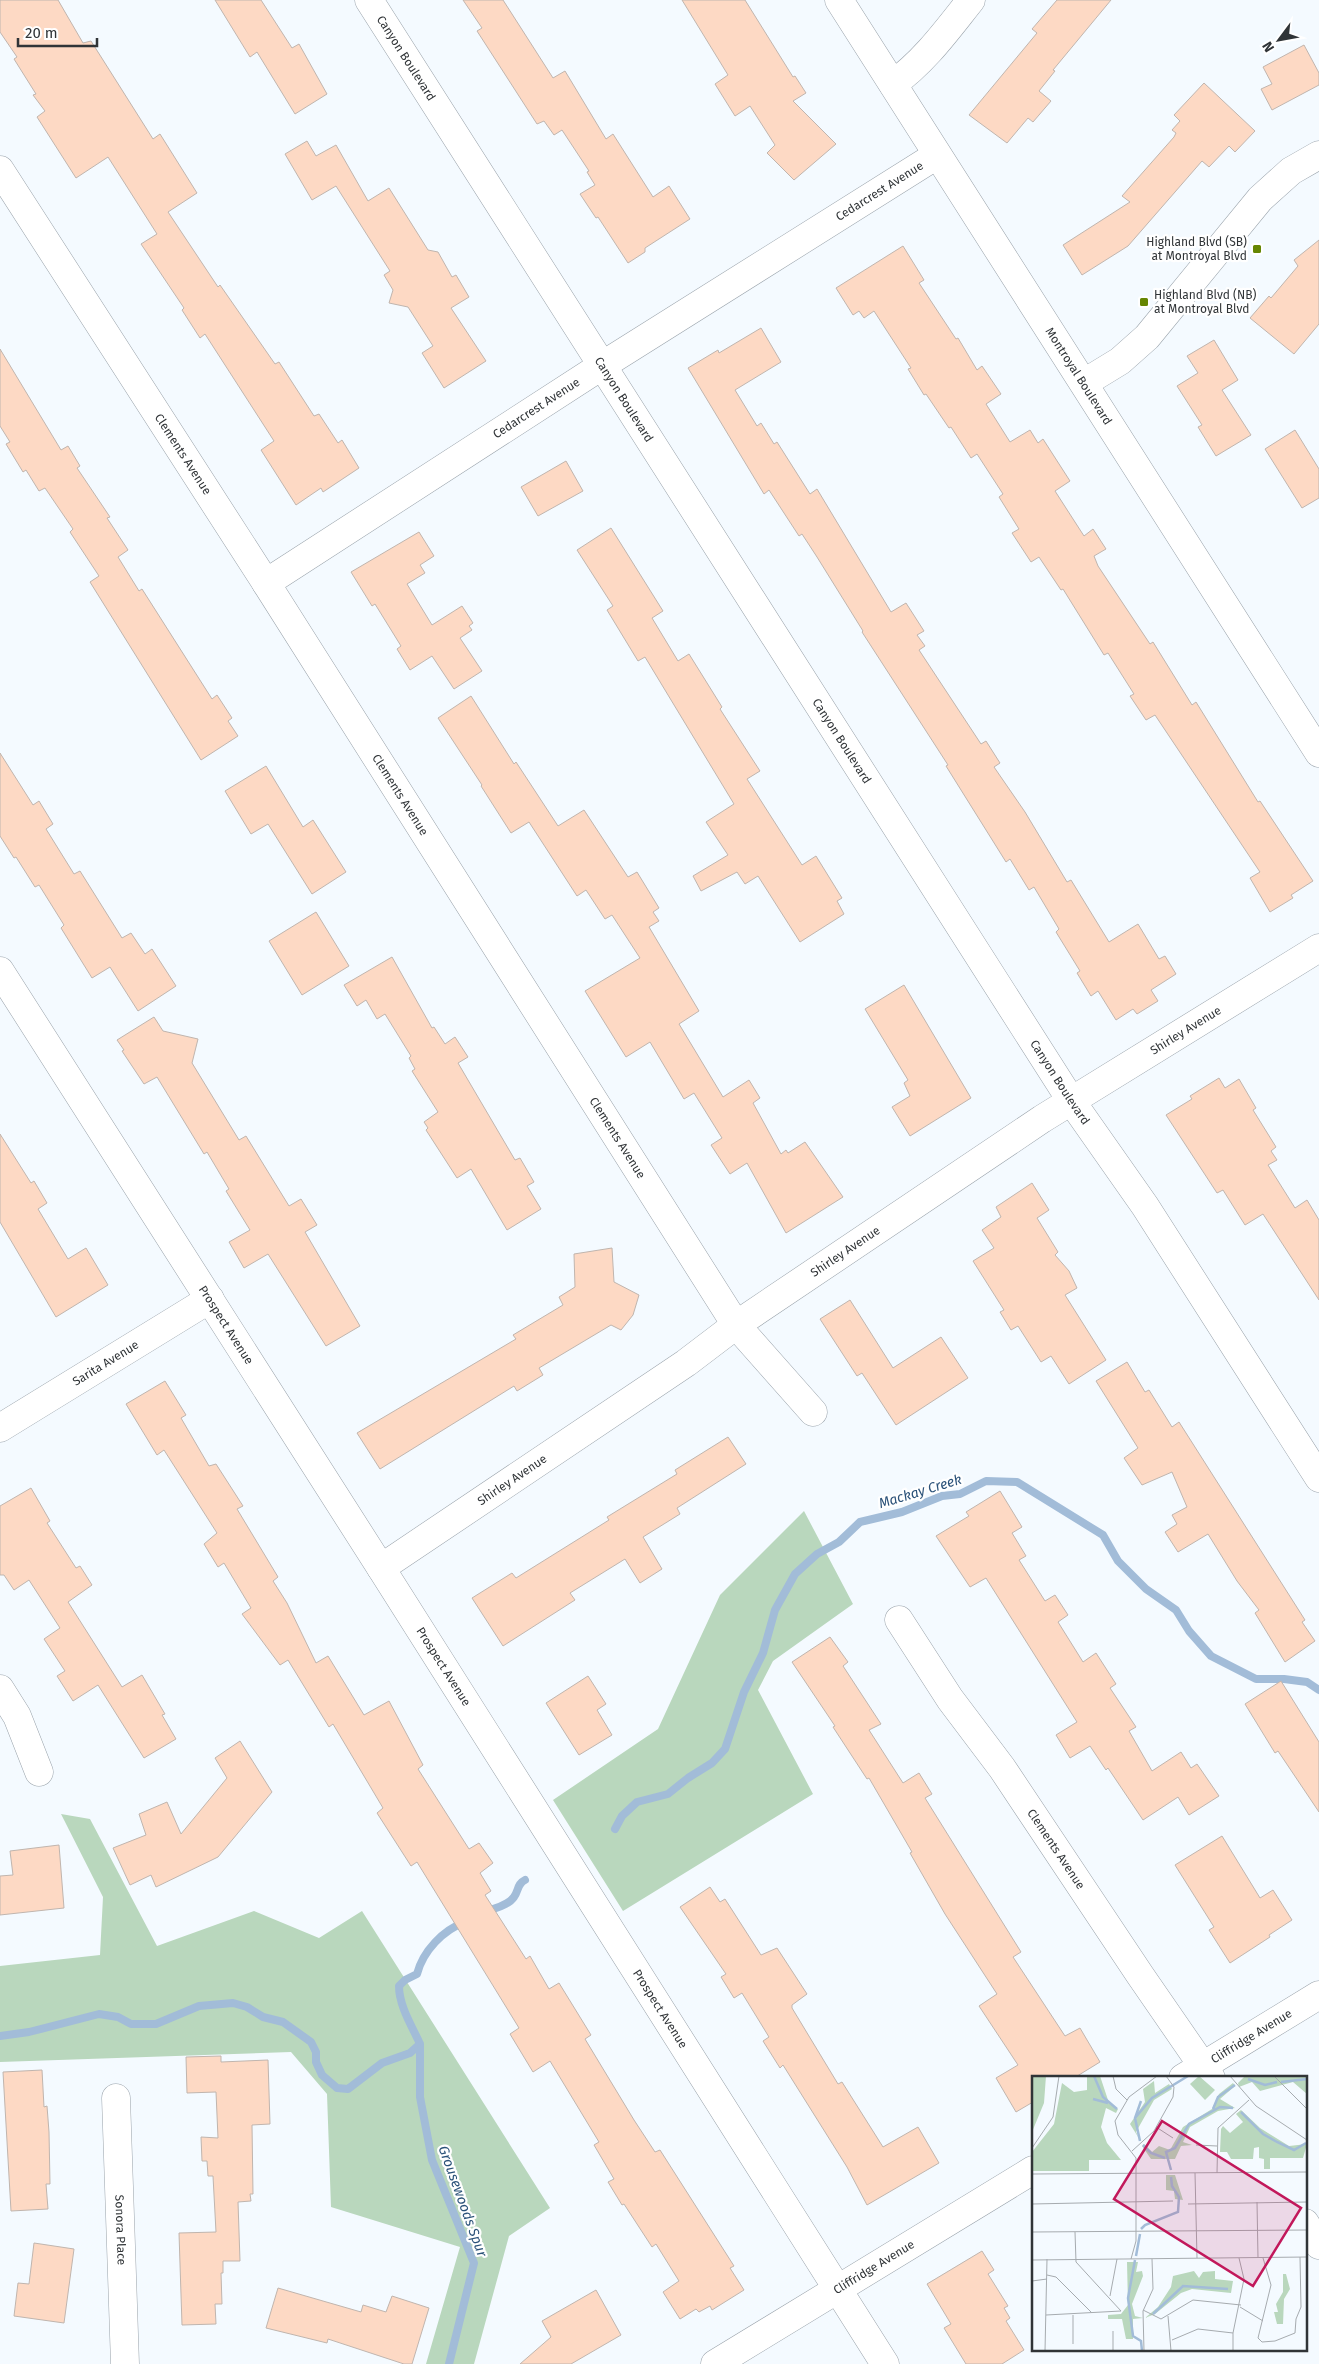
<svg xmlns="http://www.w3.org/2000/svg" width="1319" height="2364" font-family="'Fira Sans',sans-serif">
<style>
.green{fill:#b9d7bd}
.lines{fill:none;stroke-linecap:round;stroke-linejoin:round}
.stream{stroke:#a2bcd8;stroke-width:8}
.building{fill:#fdd9c4;stroke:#c0b5ae}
.minor-casing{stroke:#9aa3ab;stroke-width:29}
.minor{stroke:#fff;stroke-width:28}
.poi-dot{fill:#658602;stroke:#fff;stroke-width:2}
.labels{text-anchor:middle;stroke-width:4.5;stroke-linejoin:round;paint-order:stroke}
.street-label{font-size:12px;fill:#303437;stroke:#fff}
.poi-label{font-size:12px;fill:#303437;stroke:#fff;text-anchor:end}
.water-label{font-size:14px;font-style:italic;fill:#2b5279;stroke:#fff}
.inset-river{fill:none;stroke:#a2bcd8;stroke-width:2.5}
.inset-road{fill:none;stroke:#a6abaf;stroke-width:1}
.view{fill:#c2185b;fill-opacity:0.15;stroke:#c2185b;stroke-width:2.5}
.inset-edge{fill:none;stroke:#303437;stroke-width:2.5}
</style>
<rect width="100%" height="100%" fill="#f4faff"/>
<!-- green -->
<path class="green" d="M804,1511L853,1604L773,1661L758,1690L813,1794L623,1911L553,1800L658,1729L720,1595Z
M61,1814L90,1819L157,1946L254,1911L319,1938L362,1911L550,2208L509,2236L474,2364H426L460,2247L331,2207L327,2094L291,2052L0,2062V1966L100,1955L103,1897Z"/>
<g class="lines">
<!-- stream -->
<path class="stream" d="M615,1829L622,1816L637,1802L668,1794L688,1778L712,1763L725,1749L744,1692L763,1653L775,1610L795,1574L817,1554L839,1542L860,1522L902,1512L942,1496L960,1494L986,1481L1017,1482L1103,1535L1118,1561L1146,1589L1176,1610L1189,1631L1211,1656L1256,1679H1284L1307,1682L1319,1690
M484,1913C493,1908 508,1906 514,1897C519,1890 517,1884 525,1880
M0,2036L29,2032L99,2014L118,2017L131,2024H156L199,2006L233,2003L247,2007L263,2017L283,2022L311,2042L316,2052V2062L322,2075L337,2088L348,2089L382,2063L410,2053L420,2044C412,2026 399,2006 399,1986L405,1980L417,1974C423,1951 443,1930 465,1922
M420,2044V2097L432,2160L474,2263L449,2364"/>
</g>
<!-- building -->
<path class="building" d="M0,0H58L83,43L91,41L153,139L160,134L197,193L168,212L218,287L220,285L275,364L279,362L314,416L319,414L338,443L342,440L359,468L323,492L321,488L296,505L261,450L274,441L205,334L200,338L182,310L184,308L141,244L157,234L108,157L76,178L37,117L45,111L33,95L36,94L14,59L17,57L0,32Z
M215,0H261L292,48L299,44L327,94L295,114L257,52L250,57Z
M463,0H503L553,78L565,71L606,139L613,134L653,197L669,186L690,219L645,248V252L628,263L598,217L596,218L580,194L595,185L587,172L589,171L562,130L554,135L544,121L537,124L477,31L482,28Z
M682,0H745L793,77L795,76L806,93L793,101L836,144L794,180L767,153L775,145L750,106L735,116L715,84L728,75Z
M1057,0H1111L1053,70L1055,71L1039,91L1051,101L1033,122L1028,118L1007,143L969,115L1037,33L1032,29Z
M1304,45L1319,73V85L1272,110L1261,89L1272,84L1263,67Z
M1204,83L1255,131L1235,152L1229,146L1209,167L1202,161L1128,246L1082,275L1063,245L1130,202L1122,196L1174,137L1176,133L1172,130L1180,121L1174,115Z
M307,141L316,156L336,145L368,201L389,188L428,250L438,252L452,277L456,275L469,297L451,308L486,361L444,388L422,353L433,346L408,307L389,303L393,290L384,275L390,271L336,186L312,200L285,154Z
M1319,240V324L1294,354L1250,318L1269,296L1271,298L1298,266L1294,260Z
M903,246L924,280L919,283L956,339L958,338L977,370L982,366L1001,394L986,404L1010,442L1030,430L1038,443L1043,439L1070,481L1055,491L1084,536L1093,529L1106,549L1094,556L1098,566L1150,644L1153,642L1192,705L1196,702L1258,802L1260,801L1313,881L1291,895L1293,898L1270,912L1250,878L1260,872L1155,715L1146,720L1130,696L1134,694L1108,653L1104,655L1063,589L1061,590L1039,557L1031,562L1012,533L1019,529L999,497L1003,494L977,454L971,458L951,427L949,428L926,394L924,395L908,369L911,368L874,311L864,318L859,311L853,315L836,288Z
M761,328L781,362L735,390L757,426L761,423L774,444L777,442L810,494L817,489L891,612L906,603L924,631L917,635L925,646L919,650L981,744L986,741L1000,763L994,767L1025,812L1067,882L1071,880L1109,942L1138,924L1159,959L1165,956L1176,974L1151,990L1158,1001L1137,1014L1133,1009L1116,1020L1098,991L1091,996L1077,973L1080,971L1056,932L1059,929L1034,887L1029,890L1010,859L1006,862L946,766L948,765L862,632L863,631L817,557L802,534L799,536L769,490L764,494L688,368L718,350L719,353Z
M1214,340L1238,380L1222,390L1251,435L1216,456L1198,427L1202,425L1177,386L1198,373L1187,356Z
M0,349L61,450L68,446L80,466L77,468L110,517L107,518L128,550L118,557L139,591L142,589L212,699L217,695L232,718L228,721L238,736L201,760L90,582L99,576L70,532L73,529L45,488L39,491L26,470L23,472L6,444L10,442L0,426Z
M1295,430L1319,469V498L1302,508L1265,449Z
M566,461L583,491L538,516L521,487Z
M611,528L663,611L652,618L678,661L689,654L722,707L720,709L760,771L747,779L802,865L816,856L842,898L837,901L844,914L800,942L758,876L745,884L737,872L701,891L693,876L728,855L706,822L734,804L645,657L638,661L607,610L613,606L577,550Z
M419,532L434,556L420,565L425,573L407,584L432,625L462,606L473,623L469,626L472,630L460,638L482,671L454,689L432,656L410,670L397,649L401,646L375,604L372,606L351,572Z
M471,696L514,764L516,762L558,826L584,810L628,877L637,872L659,908L653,912L659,921L649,927L699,1011L679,1024L723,1097L749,1080L760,1098L753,1103L781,1154L786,1150L788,1153L805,1142L843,1197L786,1233L747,1163L730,1174L711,1145L722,1138L694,1093L684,1099L650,1042L626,1057L585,991L640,958L612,915L605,919L586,890L577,896L529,822L511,833L481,786L482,785L438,718Z
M0,753L33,805L39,801L53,824L46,829L74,874L80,871L122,938L131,933L145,954L152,949L176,986L138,1011L110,967L92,978L61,928L64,925L39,885L35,887L16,857L14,858L0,836Z
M266,766L303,827L313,820L346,872L312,894L268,824L251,834L225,791Z
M316,912L349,966L302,995L269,941Z
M392,957L432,1028L434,1027L445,1044L455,1037L468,1057L458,1063L515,1160L520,1158L534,1182L527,1186L541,1209L507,1230L471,1169L457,1178L426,1130L428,1128L424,1122L438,1112L412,1071L415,1069L409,1058L411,1056L385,1014L377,1019L366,1000L357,1006L344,985Z
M904,985L971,1098L910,1136L892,1107L910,1096L904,1083L908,1080L865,1009Z
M154,1017L163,1031L198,1039L192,1063L239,1140L246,1136L289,1206L301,1199L317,1225L305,1232L360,1326L326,1346L268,1254L244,1268L229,1242L250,1230L226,1191L229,1189L207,1152L204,1154L157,1077L144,1084L122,1051L124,1050L117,1040Z
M1219,1078L1225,1088L1239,1079L1256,1108L1253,1110L1276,1147L1271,1151L1277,1160L1268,1165L1295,1208L1307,1200L1319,1220V1300L1263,1214L1245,1225L1223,1190L1217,1193L1166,1115L1192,1099L1190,1096Z
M0,1134L31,1183L34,1181L47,1203L38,1209L68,1259L86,1248L108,1285L56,1317L0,1222Z
M1032,1183L1049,1210L1037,1218L1058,1252L1055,1255L1069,1271L1077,1288L1065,1295L1106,1360L1069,1384L1051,1356L1041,1362L1018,1326L1011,1330L1000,1312L1004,1310L973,1261L994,1248L982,1230L1001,1217L996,1207Z
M612,1248L614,1282L639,1295L633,1315L621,1330L611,1325L539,1368L543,1375L517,1391L514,1386L380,1469L357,1433L516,1339L513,1335L563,1305L559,1297L575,1287L574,1254Z
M850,1300L893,1368L941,1337L968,1378L896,1425L862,1373L857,1376L820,1319Z
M1127,1362L1145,1392L1149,1390L1172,1427L1179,1422L1305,1620L1302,1622L1315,1641L1285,1662L1255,1613L1259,1610L1237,1581L1208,1534L1178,1552L1165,1532L1177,1524L1172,1515L1187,1507L1172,1472L1142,1485L1124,1458L1138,1448L1096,1381Z
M165,1381L186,1415L181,1418L209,1466L216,1464L243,1506L237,1509L278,1577L273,1581L287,1603L316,1663L328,1656L364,1715L389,1701L423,1765L418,1769L469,1849L479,1843L493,1863L480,1873L491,1891L485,1895L526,1959L530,1956L549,1989L559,1983L591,2035L585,2039L634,2120L655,2152L660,2150L734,2266L730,2268L744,2290L712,2310L710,2306L699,2312L696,2309L680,2319L663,2292L679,2281L656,2244L652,2247L624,2204L622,2205L608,2182L614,2179L594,2145L599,2142L550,2061L533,2072L510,2034L519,2028L417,1862L411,1866L377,1813L383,1808L333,1724L329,1727L288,1660L280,1665L242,1614L251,1608L224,1563L218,1567L204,1544L217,1533L164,1450L157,1455L126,1404Z
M728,1437L746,1464L677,1508L680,1514L643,1537L662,1569L640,1583L625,1559L570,1593L575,1600L503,1646L472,1598L512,1573L516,1578L609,1520L607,1517L677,1474L675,1470Z
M31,1488L50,1521L47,1523L76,1568L80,1566L92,1585L68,1602L122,1687L142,1675L165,1714L162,1715L176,1739L144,1758L98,1685L73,1701L57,1676L65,1671L44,1639L60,1628L29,1580L14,1590L4,1575H0V1506Z
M1000,1491L1022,1527L1012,1533L1026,1556L1019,1560L1045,1601L1055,1595L1068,1615L1058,1622L1083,1662L1096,1653L1116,1684L1110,1688L1136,1727L1129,1731L1152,1771L1181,1752L1191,1768L1197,1764L1219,1796L1189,1815L1178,1797L1143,1820L1108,1768L1106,1770L1090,1746L1070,1758L1056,1735L1077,1722L986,1578L970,1587L936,1536L969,1516L966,1512Z
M830,1637L848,1662L843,1666L881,1724L869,1730L903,1783L919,1773L932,1794L925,1798L1021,1952L1013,1957L1065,2036L1080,2028L1100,2062L1074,2078H1033V2102L1016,2112L996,2078L1018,2065L979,2006L997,1994L945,1914L910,1853L912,1852L869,1778L867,1779L833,1727L835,1726L792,1662Z
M588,1676L606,1704L597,1710L612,1735L579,1755L546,1703Z
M1281,1681L1319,1742V1812L1278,1751L1275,1753L1245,1704Z
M240,1741L272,1792L218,1857L156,1887L151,1875L130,1885L113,1848L146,1835L139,1814L167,1802L181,1834L227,1778L215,1758Z
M1222,1836L1260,1898L1273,1890L1292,1920L1269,1935L1270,1937L1230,1963L1209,1930L1214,1927L1175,1865Z
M59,1845L64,1908L0,1915V1876L13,1875L10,1851Z
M710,1887L720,1902L725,1899L761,1955L777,1948L807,1994L792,2005V2008L838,2084L842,2082L883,2147L918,2127L939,2163L867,2205L847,2167L783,2065L780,2068L763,2041L769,2037L742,1993L734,1998L721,1977L726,1974L680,1907Z
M221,2056V2062L268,2060L270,2124L252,2125L253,2194H250L251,2201L238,2202L240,2261H223V2273H221L222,2304H215L216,2324L182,2325L179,2233L216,2232L213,2176H208L207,2161H202L201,2137L218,2138L216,2092L187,2093L186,2057Z
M42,2070L44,2107L47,2106L49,2132L50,2184H46L48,2209L11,2211L3,2072Z
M34,2243L74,2249L64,2323L14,2316L18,2283L29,2284Z
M982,2251L994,2270L988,2274L1008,2306L1004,2308L1010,2318L1006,2321L1024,2350L1002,2364H966L944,2328L951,2324L927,2284Z
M278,2288L361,2312L363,2305L386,2312L392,2296L429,2308L412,2364H404L328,2339L327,2343L266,2328Z
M596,2290L621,2335L571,2364H520L551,2337L542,2321Z"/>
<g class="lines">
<defs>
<g id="minor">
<path id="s1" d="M369,0L1072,1102L1145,1206L1319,1478"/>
<path id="s2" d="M839,0L1319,753"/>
<path d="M893,84C925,61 947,30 971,0"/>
<path id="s3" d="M0,170L266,583L736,1325L813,1412"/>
<path d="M1084,383L1120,361L1147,337L1260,199L1291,171L1319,155"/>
<path id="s4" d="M266,583L603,365L937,155"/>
<path id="s5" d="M0,971L381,1568L885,2364"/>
<path id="s6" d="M0,1428L210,1299"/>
<path id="s7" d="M381,1568L686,1363L736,1325L1042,1119L1319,948"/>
<path id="s8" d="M899,1620L950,1699L1002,1768L1140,1975L1211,2078"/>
<path d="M0,1689L17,1716L39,1772"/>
<path id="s9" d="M1183,2078L1319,1995"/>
<path id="s10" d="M116,2098L125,2364"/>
<path d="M1305,2223L1319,2245"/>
<path id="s11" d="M715,2364L1033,2170"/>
</g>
</defs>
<!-- minor casing -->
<use href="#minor" class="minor-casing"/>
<!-- minor -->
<use href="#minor" class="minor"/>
</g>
<!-- markers -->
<g class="poi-dot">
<rect x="1252" y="244" width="10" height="10" rx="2.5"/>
<rect x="1139" y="297" width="10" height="10" rx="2.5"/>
</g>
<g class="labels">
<!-- street labels -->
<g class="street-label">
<text dy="4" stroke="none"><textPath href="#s1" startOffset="69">Canyon Boulevard</textPath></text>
<text dy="4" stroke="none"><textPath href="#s4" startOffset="728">Cedarcrest Avenue</textPath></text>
<text dy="4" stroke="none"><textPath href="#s2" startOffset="446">Montroyal Boulevard</textPath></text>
<text dy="4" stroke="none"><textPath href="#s1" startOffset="474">Canyon Boulevard</textPath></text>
<text dy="4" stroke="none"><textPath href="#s4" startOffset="322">Cedarcrest Avenue</textPath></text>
<text dy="4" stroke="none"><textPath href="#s3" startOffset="338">Clements Avenue</textPath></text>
<text dy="4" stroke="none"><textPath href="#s1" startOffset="879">Canyon Boulevard</textPath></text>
<text dy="4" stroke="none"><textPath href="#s3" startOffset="742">Clements Avenue</textPath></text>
<text dy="4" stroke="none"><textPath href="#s7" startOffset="968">Shirley Avenue</textPath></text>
<text dy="4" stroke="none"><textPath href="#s1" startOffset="1284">Canyon Boulevard</textPath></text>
<text dy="4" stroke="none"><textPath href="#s3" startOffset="1148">Clements Avenue</textPath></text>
<text dy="4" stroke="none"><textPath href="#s7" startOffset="562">Shirley Avenue</textPath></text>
<text dy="4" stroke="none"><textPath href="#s5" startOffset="420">Prospect Avenue</textPath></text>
<text dy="4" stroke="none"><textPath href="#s6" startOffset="124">Sarita Avenue</textPath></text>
<text dy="4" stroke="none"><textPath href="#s7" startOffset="158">Shirley Avenue</textPath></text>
<text dy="4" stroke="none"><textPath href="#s5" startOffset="825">Prospect Avenue</textPath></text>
<text dy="4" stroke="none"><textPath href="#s8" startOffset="278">Clements Avenue</textPath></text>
<text dy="4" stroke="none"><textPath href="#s5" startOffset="1230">Prospect Avenue</textPath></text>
<text dy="4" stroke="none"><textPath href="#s9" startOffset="80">Cliffridge Avenue</textPath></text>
<text dy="4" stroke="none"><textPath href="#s10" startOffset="132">Sonora Place</textPath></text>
<text dy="4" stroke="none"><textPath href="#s11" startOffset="186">Cliffridge Avenue</textPath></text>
</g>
<!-- poi labels -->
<g class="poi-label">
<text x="1247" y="246">Highland Blvd (SB)<tspan x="1247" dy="14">at Montroyal Blvd</tspan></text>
<text x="1154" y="299" text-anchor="start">Highland Blvd (NB)<tspan x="1154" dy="14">at Montroyal Blvd</tspan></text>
</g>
<!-- water labels -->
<g class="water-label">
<text transform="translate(920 1491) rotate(-17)" y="5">Mackay Creek</text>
<text transform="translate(463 2201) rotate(70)" y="5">Grousewoods Spur</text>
</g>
</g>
<!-- overview -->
<g transform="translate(1032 2076)">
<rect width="275" height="275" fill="#f4faff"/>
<path d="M0,0H14L12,27L0,56ZM55,0H68L77,27L86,33L84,37L74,32L69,51L75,67L89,84H57V95H0V76L22,48L30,7L42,16L55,14ZM167,0L183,14L173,24L158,8ZM213,0H275V18L261,6L228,15L220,6L207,11L206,7ZM122,5L123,17L137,8L140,13L122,24L104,56L108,64L98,48L113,26L111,13ZM201,7L203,10L188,23L203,32L186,35L158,51L151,66L160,69L149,70L143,83H119L110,70L112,68L120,76L127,70L138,74L151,51L180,33L187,18ZM209,34L228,52L257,70L275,68L271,82H238V93H232V83L227,82V71L222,72L221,83H199L195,76H188L189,53L191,50L198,57L211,46L204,38ZM134,99H143L151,124L143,123L142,115L134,114ZM95,186H106L104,196L110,195L111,200L100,228L103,240L111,242L101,243V263H94L90,243H76V239L89,238L96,229ZM162,195L167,202L171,196L183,195V203L201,205L199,217L160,213L149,217L123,238L113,242L126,231L139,211L141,200ZM251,198H254L258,213L252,223L251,248H245L242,236H246L244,228L251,216Z" fill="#b9d7bd"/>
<path class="inset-river" d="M62,0L71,21L85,33M216,3L233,9L245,6M249,6L275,3M61,23L76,27M181,33L186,21L203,9M209,36L231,58L245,66L262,74L274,67M103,42L120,22L156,0M108,65L103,42L109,25M111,69L119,77L133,82M139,94L134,76L143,72L157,48L188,31L201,32M109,153L113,149L146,136L147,121L140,110L139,101M104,180L108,158M103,184L96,222L101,260L109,265L110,275M121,238L151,210L196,213"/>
<path class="inset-road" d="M81,0L84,13L95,24M198,0L224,30L275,64M242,0L275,33M124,51L141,62M164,69L185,70M0,72L21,41L27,0M100,75L122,55L141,21L142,11L134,0M163,97L165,182M185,97L186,52L217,24M0,98L275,96M225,126L226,182M0,128L141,125M156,128L275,126M0,156L275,154M231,182L239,209L226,262L230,266L243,265L263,257L264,243L269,231L268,181M99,183L104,165V82L86,59L83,45L97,21L125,0M0,184L275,181M15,199L24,201L60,237M0,205L15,203M78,220L85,183M208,231L231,245M111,234L129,243L161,224L209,229M14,239L89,235L44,186L43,156M136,240L139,275M140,264L166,253L201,257M41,268V239M13,275L15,183M81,275V255M112,275L111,235L121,213L120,183M201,275V257L212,203L207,182"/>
<path class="view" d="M130,45L269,132L221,210L82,123Z"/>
<rect width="275" height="275" class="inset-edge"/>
</g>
<!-- north arrow -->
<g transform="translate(1279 40) rotate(238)" stroke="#ffffff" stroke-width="4" paint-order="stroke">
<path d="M0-4L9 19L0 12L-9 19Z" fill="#303437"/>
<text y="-8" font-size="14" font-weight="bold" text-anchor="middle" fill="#303437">N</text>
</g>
<!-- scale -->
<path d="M18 38v8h79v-8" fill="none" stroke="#303437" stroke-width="2.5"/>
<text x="25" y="38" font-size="15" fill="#303437" stroke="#ffffff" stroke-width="4" paint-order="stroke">20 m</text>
</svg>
